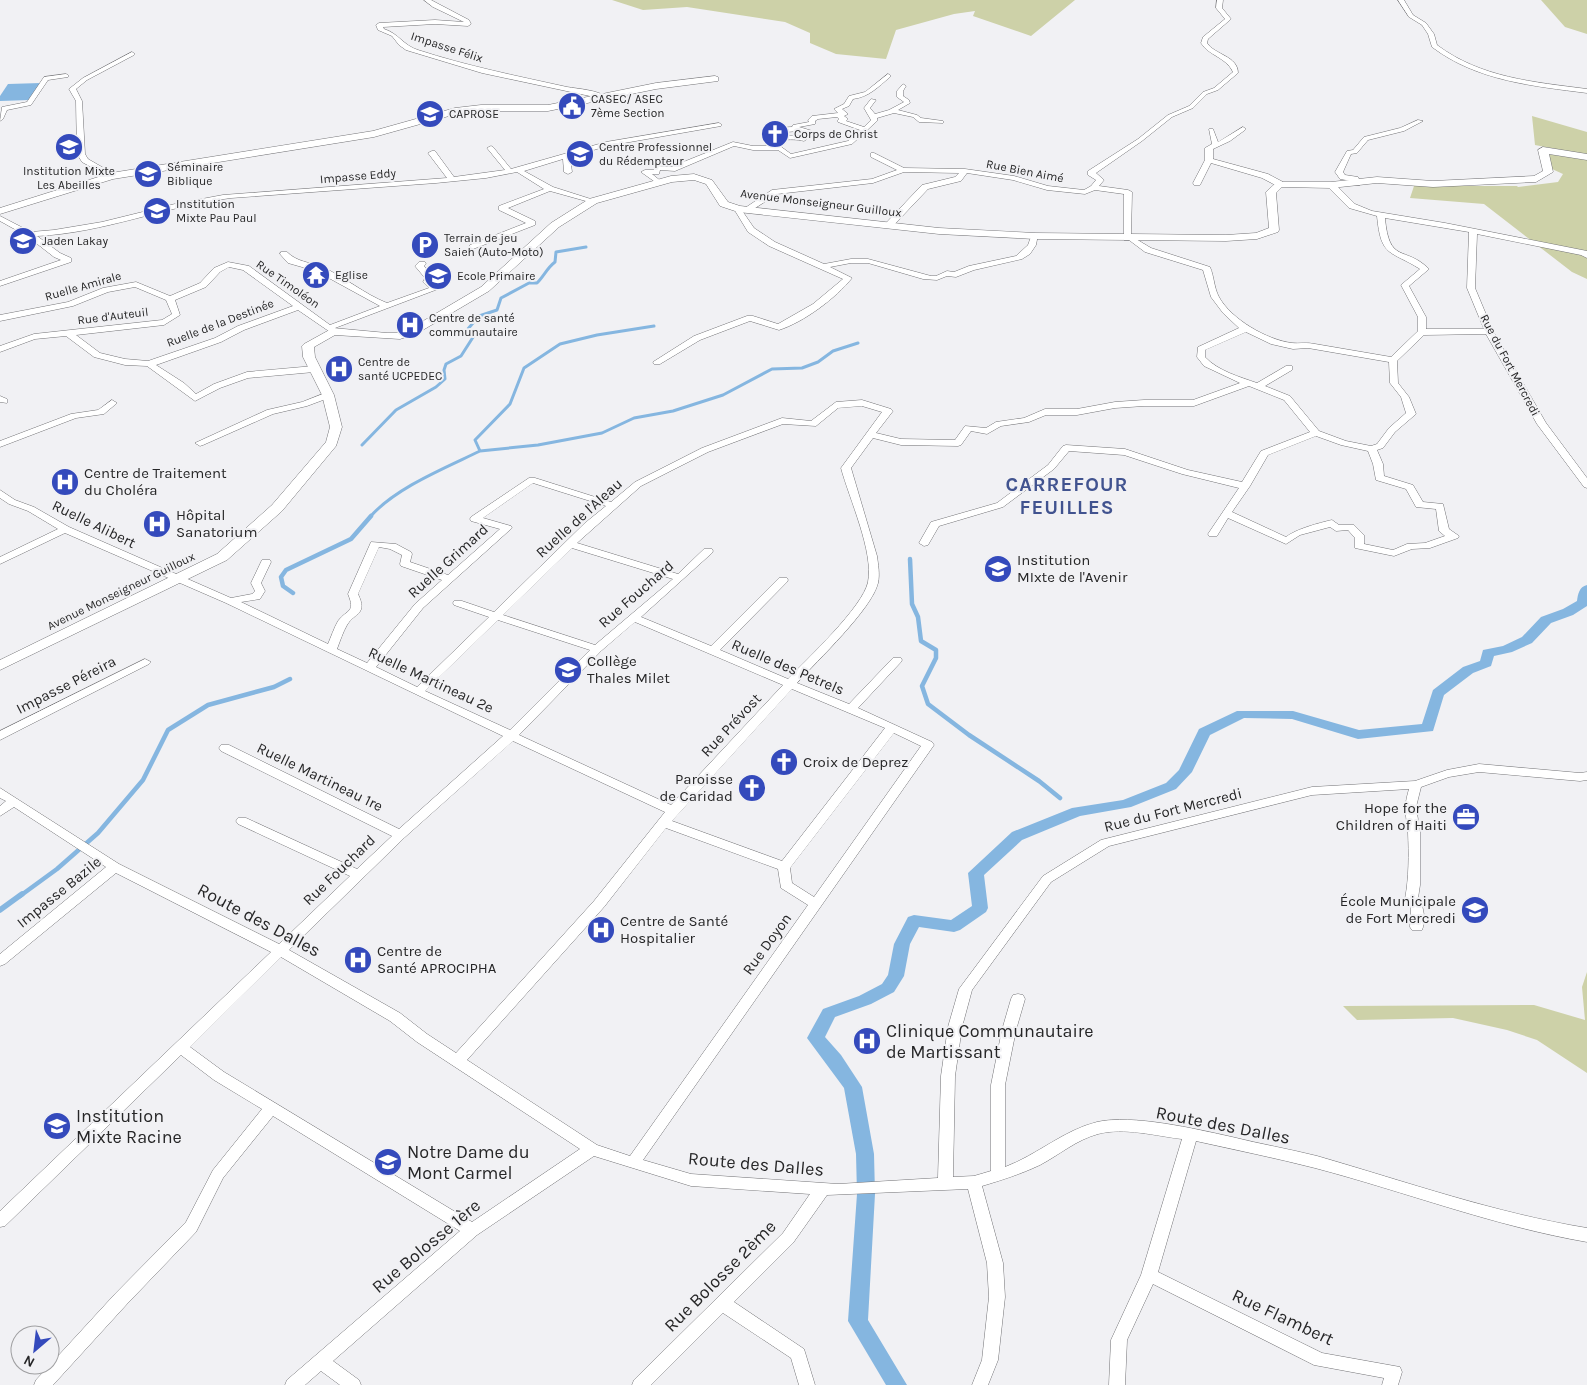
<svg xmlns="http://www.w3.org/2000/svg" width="1587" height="1385" font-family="Karla,sans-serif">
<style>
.green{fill:#cdd1a8}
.water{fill:#85b6e0}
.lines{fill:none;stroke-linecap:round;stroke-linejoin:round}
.stream-far2{stroke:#85b6e0;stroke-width:3}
.stream-far1{stroke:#85b6e0;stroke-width:4.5}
.stream{stroke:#85b6e0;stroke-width:5.5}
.canal{fill:#85b6e0;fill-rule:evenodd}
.minor-casing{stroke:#737376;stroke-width:1}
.tertiary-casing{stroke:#737376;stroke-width:1}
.minor{fill:#fff;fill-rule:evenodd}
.tertiary{fill:#fff;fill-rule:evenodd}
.labels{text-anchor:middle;stroke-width:4;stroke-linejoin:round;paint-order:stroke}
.far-street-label{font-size:12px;fill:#262627;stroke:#f1f1f4}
.far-poi-label{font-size:12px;fill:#262627;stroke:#f1f1f4;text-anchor:start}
.poi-label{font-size:15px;fill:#262627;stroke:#f1f1f4;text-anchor:start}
.street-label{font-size:15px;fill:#262627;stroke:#f1f1f4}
.near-street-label{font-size:18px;fill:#262627;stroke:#f1f1f4}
.near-poi-label{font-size:18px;fill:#262627;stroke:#f1f1f4;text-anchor:start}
.district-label{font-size:20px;font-weight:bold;letter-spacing:1px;fill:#41538f;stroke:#f1f1f4}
</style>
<rect width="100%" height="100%" fill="#f1f1f4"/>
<!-- green -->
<path class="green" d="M612,0H1075L1031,36L973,16L975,11L954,14L896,30L886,59L836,54L810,43V33L785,22L687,7L643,10Z
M1541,0H1587V34L1565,27Z
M1532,116L1587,132V155L1535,145Z
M1548,154L1587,160V279L1572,272L1484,204L1410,198L1414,186H1517L1518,187L1558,182L1563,174L1552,169Z
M1587,972V1073L1537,1040L1507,1030L1453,1018L1357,1020L1343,1006L1534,1005L1585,1020L1582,987Z"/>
<!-- water -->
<path class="water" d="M41,83L30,100L0,101V96L8,84Z"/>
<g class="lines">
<!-- stream-far2 -->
<path class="stream-far2" d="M362,445L396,410L436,387L445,379L444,370L446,364L461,356L477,331L467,330L479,316L497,310L501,298L529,283H537C544,276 547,268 555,262L556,252L586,247
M480,451L538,445L602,433L634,418L673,411L723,395L772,369L802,368L818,362L833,351L858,343
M370,517C395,488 445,468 480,451L475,440L510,404L524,368L560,344L597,335L654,326"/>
<!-- stream-far1 -->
<path class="stream-far1" d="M910,559L912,604L918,617L921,641L936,650V658L922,686L928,704L969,735L1039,781L1060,798
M293,593L283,586L281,577L286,570L351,539L371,516
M20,896L57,869L98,833L143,780L168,730L208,705L274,687L290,679"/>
<!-- stream -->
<path class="stream" d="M0,910L22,894"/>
<!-- canal -->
<path class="canal" d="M1587,585V606L1573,615L1551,623L1532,643L1512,652L1494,656L1491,666L1473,673L1444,695L1433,731L1358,739L1292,719L1244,718L1210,735L1192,772L1176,789L1131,807L1080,816L1022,840L984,875L988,908L986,912L960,930L954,932L919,927L910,944L904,976L894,992L871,1004L835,1017L825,1037L841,1055L862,1087L874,1154L875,1194L868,1320L907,1385H886L848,1321L857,1194L856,1154L844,1088L807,1038L823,1009L859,996L882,984L888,975L894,944L908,917L914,915L951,920L972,906L968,873L1012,832L1072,808L1123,800L1166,783L1179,770L1199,729L1237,711H1293L1359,730L1422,724L1433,690L1463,667L1480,661L1483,650L1503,646L1522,637L1541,617L1563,609L1577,601C1578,594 1579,587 1587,585Z"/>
<defs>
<path id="minor" d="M424,0H431L469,20L471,24L468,26L435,24L383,27L384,29C398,33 404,46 418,50C467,66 517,76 567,87C579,89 597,90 607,97L604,99L482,73L406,50L399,45L392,36L378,30L376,25L379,23L435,20L464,22L433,7Z
M1217,0H1223L1222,8L1231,19L1208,39L1207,43C1215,55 1238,56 1238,73L1218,90L1207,94L1193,108L1172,117L1142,141L1096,173L1104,180L1099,186L1128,190L1132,192L1131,236L1151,248L1210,267C1214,276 1214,288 1219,297C1231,319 1267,340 1292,343C1299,344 1307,342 1315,344C1340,348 1366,353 1391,357L1418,331V317L1401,285L1420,269C1390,250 1381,258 1377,216L1349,208L1328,187V183H1334L1355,204L1372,211L1445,223L1587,251V258L1581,255L1477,234L1475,288L1493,331L1546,423L1587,478V488L1584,487L1537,424L1486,334L1424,335L1397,361L1398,383L1409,397L1416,414L1395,432L1383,448L1377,450L1383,464L1384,476L1413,485L1423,502L1443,504L1449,529L1459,536L1458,538L1430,548L1412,549L1394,556L1355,548V538L1348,530L1336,531L1330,527L1300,535L1286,544L1228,518L1217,536H1209L1208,534L1239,488L1182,474L1124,455L1069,451L1054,469L1003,507L939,526L928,545L924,546L919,543L931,522L997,503L1048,465L1063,446L1066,445L1125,449L1188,470L1242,482L1261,451L1310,432L1284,400L1249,386L1194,406H1144L1115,408L1077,415H1046L1029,422L1001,426L987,434L971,431L961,445L958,446L901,445L873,438L851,468L877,556C878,564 880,574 878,583C872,609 817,661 797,683L849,704L893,658H901L902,660L901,662L858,708L932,742L934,745L643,1160L691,1174L838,1184L938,1178L941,1076L948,1027L959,989L1043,876L1101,840L1312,787L1415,781L1447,770L1479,764L1580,773L1587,772V780L1580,781L1479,772L1449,777L1421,787L1416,807L1420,832V885L1418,898C1424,906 1426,921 1422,930H1412L1410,927L1411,907L1405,899C1409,878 1409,854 1408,832C1406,812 1403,810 1409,789L1312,795L1109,846L1051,882L972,990L962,1027L955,1076L953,1177L974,1176L991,1171V1085L1002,1030L1011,999L1013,995L1018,994L1023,995L1025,999L1016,1030L1005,1085V1167C1037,1155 1064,1130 1097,1122C1132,1114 1196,1129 1232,1137C1260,1144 1289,1149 1317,1156C1407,1182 1495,1213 1587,1228V1242C1494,1226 1406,1192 1315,1168C1276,1158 1236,1150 1196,1141L1158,1272L1322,1353L1400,1367L1402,1372L1398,1385H1382L1384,1378L1314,1365L1153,1284L1127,1340L1125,1385H1109L1111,1340L1141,1275L1182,1139C1156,1136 1124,1127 1098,1134C1076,1140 1059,1155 1040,1165C1021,1174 1002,1180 982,1186L1003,1263L1005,1297L998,1360L988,1385H972L982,1360L989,1297L987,1263L968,1189L827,1195L793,1243L734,1302L804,1349L815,1385H799L791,1358L723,1313L651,1385H632L634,1380L783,1233L810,1194L691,1186L594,1156L477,1235L333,1361L359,1380L361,1385H340L321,1371L305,1385H285L287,1380L460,1231L273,1116L223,1178L196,1232L127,1304L53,1385H34L36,1380L115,1294L186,1222L213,1170L262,1109L214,1080L181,1055L5,1226L0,1227V1211L271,952L116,873L5,964L0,966V954L106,867L14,807L0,816V806L6,801L0,798V788L119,864L279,944L350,876L238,824L236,821L238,818H246L357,869L392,836L221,751L219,748L221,745H229L399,829L503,736L226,603L65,533L0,564V557L58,529L28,511L9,504L0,498V490L15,500L34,507L69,527L231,598L252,594L255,591L251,583L261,562L262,560H270L271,562L261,583L265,591L260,599L241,602L328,644C331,637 334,628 338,621C347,609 356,613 348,594L371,542L396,544L411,552L412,554L410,562L448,575L500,529L471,521L470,519L471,517L529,478H535L611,502L635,482L702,448L782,418L811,421L836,402L862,400L891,409L893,411L876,433L901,439L955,440L965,426L986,428L996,422L1024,418L1045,409H1077L1115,402L1144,400H1193L1240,383L1204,366L1197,357L1198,347L1239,328L1223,313L1211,297L1203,270L1145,252L1129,240H1124V194L1095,190L1085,194L1047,190L1013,180L967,173L961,181L928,189L892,227H886V223L922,185L955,177L959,173L904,172L873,183L777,194L749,212H743L754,228L775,242L824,264L851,259H868L931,276H936L947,271L954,272L969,266L1016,256L1028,245L1032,234H1038L1036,245L1030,254L1022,259L974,270L956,277L947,276L937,280L923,279L868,263H851L830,267L852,278C836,298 804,322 779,330L750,321L700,340L660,364H654L653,362L694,336L747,316H753L778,324L813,304L843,279L769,246L748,232L734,209L738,207L742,210L772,190L872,179L897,170L871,157V153H874L904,168L965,169L1014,176L1048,186L1084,190L1091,186L1096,180L1088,175V171L1138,139L1168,115L1189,106L1203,92L1214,88L1233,72C1226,57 1209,56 1201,43L1203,37L1225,19L1216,8ZM1385,218L1469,232L1467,288L1484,329H1426V317L1409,286L1429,269C1405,245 1389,265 1385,218ZM1246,332L1271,344L1293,349L1308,348L1389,362L1390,383L1401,397L1406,413L1389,428L1377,444L1371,446L1346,441L1319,431L1290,396L1265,386L1292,370V366H1286L1257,383C1240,377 1218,371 1205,357V350ZM862,406L882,412L841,468C849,498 874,552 868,582C863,607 807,659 788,679L720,650L787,582L788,580L787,578H779L711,646L641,617L712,553L713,551L712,549H704L678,574L577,543L641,486L708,452L783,424L816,426L838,408ZM1316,436L1341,445L1368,451L1373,464L1376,480L1406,489L1416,507L1436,509L1439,531L1445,536L1425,543L1407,544L1393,550L1364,544V535L1354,525H1339L1332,520C1319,523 1296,529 1286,537L1232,512L1250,486L1268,455ZM533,483L606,506L585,523L494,612L462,601H454L453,603L454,605L489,617L417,687L376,667L423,608L512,528L511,526L483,518ZM379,547L390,549L402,555L400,564L401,566L442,580L415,604L367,663L337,649C340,641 343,632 347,625C355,612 368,615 358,594ZM572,548L673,579L595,645L503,615ZM498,620L590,650L510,730L425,691ZM635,622L783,685L671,805L519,735L601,651ZM792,689L885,728L782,861L672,821ZM894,733L921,746L814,897L792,883L790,868ZM513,741L665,812L594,901L456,1053L427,1034L400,1013L289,950L404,838ZM666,828L778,869L781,888L808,905L630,1156L597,1145L467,1060L604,907ZM281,957L390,1021L417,1042L580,1149L472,1222L224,1072L190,1047Z
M1398,0H1404L1413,15L1426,23L1434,34L1437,45C1481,78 1534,82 1587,89V93C1533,86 1477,81 1432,47L1428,34L1422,25L1409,17Z
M132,52L135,54L134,55L87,80L76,89L82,101L85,154L88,159L114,174L115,176L111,178L82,162L77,154L76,101L69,89L83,78Z
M66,74L68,75V77L48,80L31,105L7,110L3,119L0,121L2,107L27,102L44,77Z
M888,74L890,75V77C878,87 869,97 853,99L849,106L842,109L848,114L844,116L848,119L846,121L864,127L871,120L864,108L871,99L876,100L870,108L875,114L889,110L904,102L897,97V91L903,84L906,86L903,91V96L909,100L910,103L898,110L917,115L921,118L943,121V123L919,122L913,117L894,113L877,118V121L852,144L790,158L778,150H753L734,146L675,171L660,170L659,174H652L662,182L658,184L641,172L645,170H653L658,166L671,167L733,142L753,146H780L791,154L848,141L860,130L838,122L837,121L839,119L837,117L818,119L815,121V124L799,127L816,132V134L800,131L772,133C783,139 796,132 807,139L804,141C790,137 774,144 764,133L766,131L762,128L765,126L774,128L792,127L793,125L809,122L808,120L812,116L838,113L834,109L844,104L849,96L865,92Z
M1418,120L1423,121L1404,131L1368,140L1357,153L1351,154L1343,172L1345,175L1358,177L1361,183L1360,185H1354L1352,181L1340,179L1335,172L1347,151L1353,150L1364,137L1400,128Z
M719,123L722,125L721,126L607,146L570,157L572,172L568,174L564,172L563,159L524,171L553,187L597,201L593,203L550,191L508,208L535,221V225L473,249L469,247L470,245L526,223L499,210V206L544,189L517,172L486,178L436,183L231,198C165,206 104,233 37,236L60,253L71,258V262L0,286V281L61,260L54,257L27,236L0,221V216L31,232L54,230L102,222L175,204L223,195L447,178L428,153L432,151H435L454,177L461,176L505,170L487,148L491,146L493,147L511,169L606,142Z
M1243,127L1246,129L1245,130L1230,141L1213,149V159L1268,174L1283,182V186H1277L1262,178L1211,163L1200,185H1194L1193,183L1205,160V148L1212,144L1209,129H1213L1218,142Z
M281,252H287C297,262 309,262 322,267C345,277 364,294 387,303L429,288L423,282L425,278L415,266L419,262H425L426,264L424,266L433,278L431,282L438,289L335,328L337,331L333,334L298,310L244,330L221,342L156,365L184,383L196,394L214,384L247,372L314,366L318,369L314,372L248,378L220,388L195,401L147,366L125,365L94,357L66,336L35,339L0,352V346L34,334L162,320L172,314L166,300L135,287L108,292L73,306L0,321V315L68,302L103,288L136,282L170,296L200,283L214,268L228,262L249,266L330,325L380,306L316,271L288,263L280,254ZM229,267L243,270L293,306L238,326L215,338L148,361L125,359L100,353L76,335L164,325L180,315L175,300L206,287L220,272Z
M328,392L332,395L331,397L307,406L273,414L203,445L200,446L195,443L267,410L302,402Z
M0,396L7,399V403L0,402Z
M112,400L117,403L104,414L76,418L0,447V441L71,414L98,410Z
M145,659L151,662L149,664L0,740V731Z"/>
<path id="tertiary" d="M715,76L718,77V81L656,89L548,111H481L456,114L374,137L113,179L0,214V208L111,173L373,131L455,108L481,105H548L656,83Z
M1543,147L1587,154V160L1549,154L1553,172L1536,182L1433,187L1377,183L1331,188L1282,187L1276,193L1279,230L1278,232L1257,239L1226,241L1035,239L939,234L738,212L720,206L706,184L694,180L672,182L597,203L559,227L489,291L416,334L400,339L335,335L314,347L315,357L334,395L342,427L336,446L282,511L227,560L0,670V660L217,554L272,505L326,442L330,427L322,395L303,357L302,346L304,344L333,328L387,333H399L408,330L481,287L551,223L589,199L671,176L694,174L712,180L728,202L740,206L939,228L1035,233L1226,235L1256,233L1269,228L1266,192L1277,182H1331L1377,177L1433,181L1534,176L1543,171L1538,150Z"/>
</defs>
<!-- minor casing -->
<use href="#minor" class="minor-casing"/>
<!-- tertiary casing -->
<use href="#tertiary" class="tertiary-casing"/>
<!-- minor -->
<use href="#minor" class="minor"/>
<!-- tertiary -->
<use href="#tertiary" class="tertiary"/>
</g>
<!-- icons -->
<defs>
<symbol id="civic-disc" viewBox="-11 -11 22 22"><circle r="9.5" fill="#344abc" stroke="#f1f1f4"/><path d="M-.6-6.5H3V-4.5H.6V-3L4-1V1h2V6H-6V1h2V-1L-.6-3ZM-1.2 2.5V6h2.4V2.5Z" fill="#fff"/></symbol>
<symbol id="university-disc" viewBox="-11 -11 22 22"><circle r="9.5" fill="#344abc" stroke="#f1f1f4"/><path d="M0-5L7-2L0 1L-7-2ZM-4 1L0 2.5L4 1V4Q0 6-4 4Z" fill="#fff"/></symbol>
<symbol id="church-disc" viewBox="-11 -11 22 22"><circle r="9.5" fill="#344abc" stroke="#f1f1f4"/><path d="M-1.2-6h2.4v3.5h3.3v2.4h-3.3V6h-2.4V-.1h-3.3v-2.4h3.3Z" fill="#fff"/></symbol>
<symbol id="school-disc" viewBox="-11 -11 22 22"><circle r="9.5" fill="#344abc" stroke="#f1f1f4"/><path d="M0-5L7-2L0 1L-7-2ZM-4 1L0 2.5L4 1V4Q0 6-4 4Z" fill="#fff"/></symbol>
<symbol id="parking-disc" viewBox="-11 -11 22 22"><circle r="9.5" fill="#344abc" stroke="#f1f1f4"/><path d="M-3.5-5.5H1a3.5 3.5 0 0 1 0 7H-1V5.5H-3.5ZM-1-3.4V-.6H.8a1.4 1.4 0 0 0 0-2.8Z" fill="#fff"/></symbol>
<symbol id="temple-disc" viewBox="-11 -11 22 22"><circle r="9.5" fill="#344abc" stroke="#f1f1f4"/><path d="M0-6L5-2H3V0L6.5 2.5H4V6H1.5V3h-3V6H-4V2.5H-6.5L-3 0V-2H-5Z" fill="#fff"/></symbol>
<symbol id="hospital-disc" viewBox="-11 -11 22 22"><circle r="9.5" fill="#344abc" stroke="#f1f1f4"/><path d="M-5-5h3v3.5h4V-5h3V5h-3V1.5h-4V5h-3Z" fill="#fff"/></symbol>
<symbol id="office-disc" viewBox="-11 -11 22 22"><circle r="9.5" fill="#344abc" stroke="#f1f1f4"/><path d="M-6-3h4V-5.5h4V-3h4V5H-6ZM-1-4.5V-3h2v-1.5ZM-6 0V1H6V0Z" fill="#fff"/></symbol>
</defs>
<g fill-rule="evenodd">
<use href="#civic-disc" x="556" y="90" width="32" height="32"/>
<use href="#university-disc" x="414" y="98" width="32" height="32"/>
<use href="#church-disc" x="759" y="118" width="32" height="32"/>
<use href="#school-disc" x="53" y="131" width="32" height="32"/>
<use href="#university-disc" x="564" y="138" width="32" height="32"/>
<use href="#university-disc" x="132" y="158" width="32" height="32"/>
<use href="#school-disc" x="141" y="195" width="32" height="32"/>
<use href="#school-disc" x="7" y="225" width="32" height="32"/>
<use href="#parking-disc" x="409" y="229" width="32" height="32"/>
<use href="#temple-disc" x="300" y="259" width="32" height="32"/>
<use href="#school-disc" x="422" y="260" width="32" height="32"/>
<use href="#hospital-disc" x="394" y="309" width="32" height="32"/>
<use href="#hospital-disc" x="323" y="353" width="32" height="32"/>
<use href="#hospital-disc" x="49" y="466" width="32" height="32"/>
<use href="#hospital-disc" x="141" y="508" width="32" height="32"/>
<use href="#school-disc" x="982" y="553" width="32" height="32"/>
<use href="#school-disc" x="552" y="654" width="32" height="32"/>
<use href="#church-disc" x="768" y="746" width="32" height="32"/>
<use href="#church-disc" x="736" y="772" width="32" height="32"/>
<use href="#office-disc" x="1450" y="801" width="32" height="32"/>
<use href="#school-disc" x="1459" y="894" width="32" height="32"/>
<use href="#hospital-disc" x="585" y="914" width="32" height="32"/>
<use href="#hospital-disc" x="342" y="944" width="32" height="32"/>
<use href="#hospital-disc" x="851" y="1025" width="32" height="32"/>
<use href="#school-disc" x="41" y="1110" width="32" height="32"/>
<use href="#school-disc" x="372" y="1146" width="32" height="32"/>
</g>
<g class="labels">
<!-- far-street labels -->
<g class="far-street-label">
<text transform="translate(447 47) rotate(18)" y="4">Impasse Félix</text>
<text transform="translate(1025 171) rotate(11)" y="4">Rue Bien Aimé</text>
<text transform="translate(358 176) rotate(-5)" y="4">Impasse Eddy</text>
<text transform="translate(821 203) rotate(7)" y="4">Avenue Monseigneur Guilloux</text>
<text transform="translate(288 284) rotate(35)" y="4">Rue Timoléon</text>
<text transform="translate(83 286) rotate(-16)" y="4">Ruelle Amirale</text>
<text transform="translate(113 316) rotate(-7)" y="4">Rue d'Auteuil</text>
<text transform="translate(220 323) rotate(-21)" y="4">Ruelle de la Destinée</text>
<text transform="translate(1510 365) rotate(62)" y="4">Rue du Fort Mercredi</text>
<text transform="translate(121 591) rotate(-26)" y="4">Avenue Monseigneur Guilloux</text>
</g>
<!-- far-poi labels -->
<g class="far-poi-label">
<text x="591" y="103">CASEC/ ASEC<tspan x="591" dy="14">7ème Section</tspan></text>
<text x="449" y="118">CAPROSE</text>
<text x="794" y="138">Corps de Christ</text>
<text x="599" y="151">Centre Professionnel<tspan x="599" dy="14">du Rédempteur</tspan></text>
<text x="167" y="171">Séminaire<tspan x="167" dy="14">Biblique</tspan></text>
<text x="69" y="175" text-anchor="middle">Institution Mixte<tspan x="69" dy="14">Les Abeilles</tspan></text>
<text x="176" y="208">Institution<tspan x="176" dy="14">Mixte Pau Paul</tspan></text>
<text x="444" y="242">Terrain de jeu<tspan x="444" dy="14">Saieh (Auto-Moto)</tspan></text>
<text x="42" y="245">Jaden Lakay</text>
<text x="335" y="279">Eglise</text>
<text x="457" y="280">Ecole Primaire</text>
<text x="429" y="322">Centre de santé<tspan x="429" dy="14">communautaire</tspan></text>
<text x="358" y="366">Centre de<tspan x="358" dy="14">santé UCPEDEC</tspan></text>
</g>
<!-- poi labels -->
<g class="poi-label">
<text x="84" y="478">Centre de Traitement<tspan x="84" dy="17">du Choléra</tspan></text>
<text x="176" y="520">Hôpital<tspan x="176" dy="17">Sanatorium</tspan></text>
<text x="1017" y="565">Institution<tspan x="1017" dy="17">MIxte de l'Avenir</tspan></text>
<text x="587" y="666">Collège<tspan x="587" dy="17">Thales Milet</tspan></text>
<text x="803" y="767">Croix de Deprez</text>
<text x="733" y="784" text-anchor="end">Paroisse<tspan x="733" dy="17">de Caridad</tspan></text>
<text x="1447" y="813" text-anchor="end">Hope for the<tspan x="1447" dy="17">Children of Haiti</tspan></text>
<text x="1456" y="906" text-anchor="end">École Municipale<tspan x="1456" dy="17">de Fort Mercredi</tspan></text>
<text x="620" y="926">Centre de Santé<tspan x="620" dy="17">Hospitalier</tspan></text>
<text x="377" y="956">Centre de<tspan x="377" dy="17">Santé APROCIPHA</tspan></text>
</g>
<!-- street labels -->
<g class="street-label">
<text transform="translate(579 518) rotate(-42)" y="5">Ruelle de l'Aleau</text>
<text transform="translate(94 524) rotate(26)" y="5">Ruelle Alibert</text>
<text transform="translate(448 561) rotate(-42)" y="5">Ruelle Grimard</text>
<text transform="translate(636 594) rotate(-41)" y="5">Rue Fouchard</text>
<text transform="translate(788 667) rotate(23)" y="5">Ruelle des Petrels</text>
<text transform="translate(431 680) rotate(25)" y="5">Ruelle Martineau 2e</text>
<text transform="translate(66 685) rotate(-27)" y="5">Impasse Péreira</text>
<text transform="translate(731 725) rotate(-47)" y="5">Rue Prévost</text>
<text transform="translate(320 777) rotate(26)" y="5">Ruelle Martineau 1re</text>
<text transform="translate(1173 810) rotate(-14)" y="5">Rue du Fort Mercredi</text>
<text transform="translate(339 870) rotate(-44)" y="5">Rue Fouchard</text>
<text transform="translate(59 892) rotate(-39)" y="5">Impasse Bazile</text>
<text transform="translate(767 944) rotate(-54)" y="5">Rue Doyon</text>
</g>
<!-- near-street labels -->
<g class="near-street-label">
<text transform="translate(259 920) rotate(28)" y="6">Route des Dalles</text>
<text transform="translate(1223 1125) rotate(11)" y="6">Route des Dalles</text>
<text transform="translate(756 1164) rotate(5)" y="6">Route des Dalles</text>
<text transform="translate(426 1246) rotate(-40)" y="6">Rue Bolosse 1ère</text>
<text transform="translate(720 1276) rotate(-45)" y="6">Rue Bolosse 2ème</text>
<text transform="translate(1283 1317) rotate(25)" y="6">Rue Flambert</text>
</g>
<!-- near-poi labels -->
<g class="near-poi-label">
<text x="886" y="1037">Clinique Communautaire<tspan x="886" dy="21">de Martissant</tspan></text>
<text x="76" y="1122">Institution<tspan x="76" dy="21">Mixte Racine</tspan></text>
<text x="407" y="1158">Notre Dame du<tspan x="407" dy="21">Mont Carmel</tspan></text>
</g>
<!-- district labels -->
<g class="district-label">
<text x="1067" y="491">CARREFOUR<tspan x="1067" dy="23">FEUILLES</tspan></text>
</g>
</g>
<!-- north arrow -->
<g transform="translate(35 1350) rotate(208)"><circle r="24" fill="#f1f1f4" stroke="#a0a0a2"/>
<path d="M0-4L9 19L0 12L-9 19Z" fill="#344abc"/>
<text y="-8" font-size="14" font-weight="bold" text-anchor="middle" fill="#262627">N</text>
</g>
</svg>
